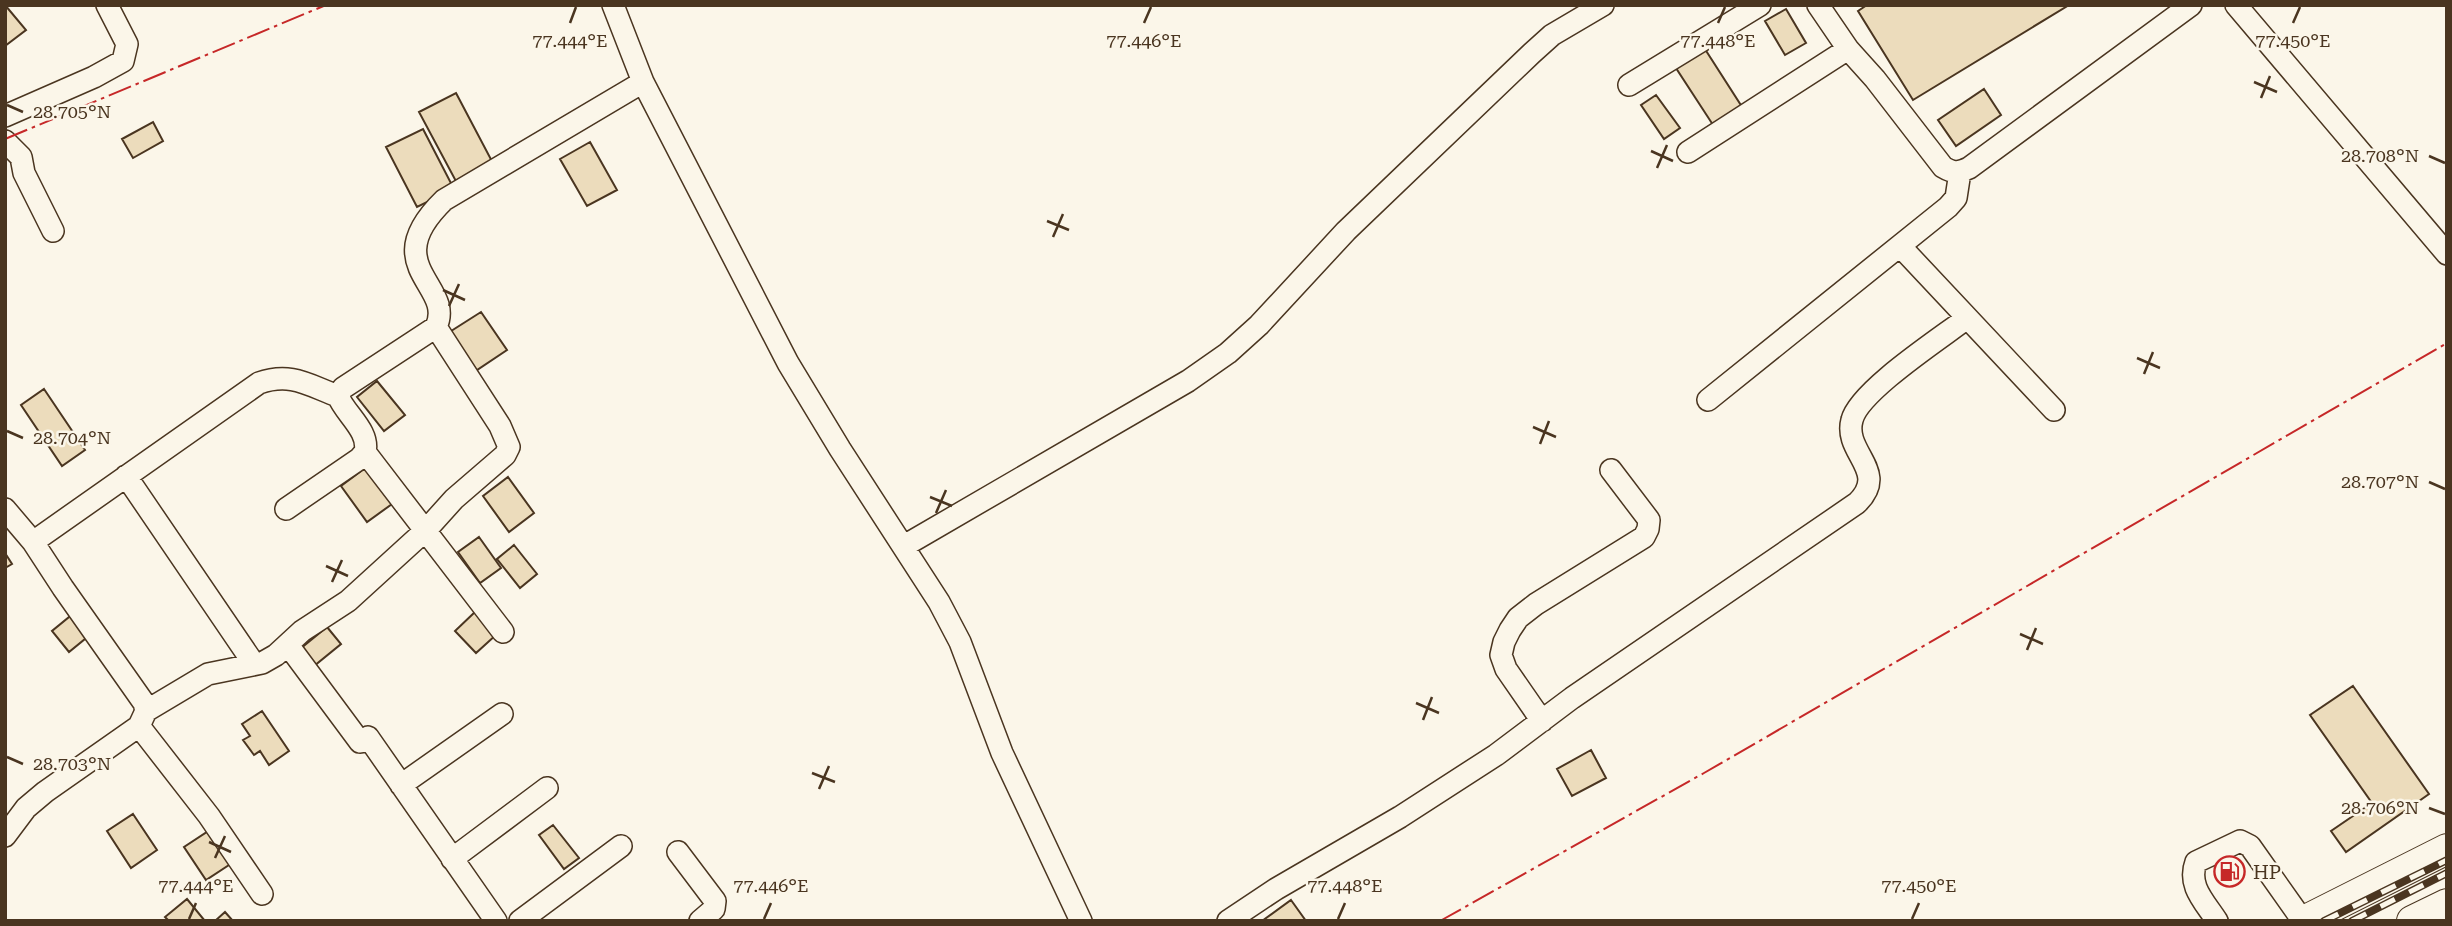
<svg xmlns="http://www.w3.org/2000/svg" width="2452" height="926" font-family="'Roboto Serif',serif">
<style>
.building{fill:#ecdcbc;stroke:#4a3520;stroke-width:2}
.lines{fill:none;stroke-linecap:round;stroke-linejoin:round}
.minor-casing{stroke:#4a3520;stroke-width:24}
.highway-casing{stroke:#4a3520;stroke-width:32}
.minor{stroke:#fbf6e9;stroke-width:21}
.highway{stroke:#fbf6e9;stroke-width:30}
.rail-casing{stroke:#4a3520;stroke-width:8}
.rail{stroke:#fbf6e9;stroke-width:5;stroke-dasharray:16;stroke-linecap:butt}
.power{stroke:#c62828;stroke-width:2;stroke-dasharray:24 5 3.5 5;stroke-linecap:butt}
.ticks{fill:none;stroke:#4a3520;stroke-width:2.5}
.labels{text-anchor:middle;stroke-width:5;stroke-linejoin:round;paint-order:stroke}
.poi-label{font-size:19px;fill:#4a3520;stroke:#fbf6e9;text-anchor:start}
.ticks-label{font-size:18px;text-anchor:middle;fill:#4a3520;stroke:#fbf6e9;stroke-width:5;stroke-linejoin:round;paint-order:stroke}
</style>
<rect width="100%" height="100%" fill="#fbf6e9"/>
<!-- building -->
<path class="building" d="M5,5L26,30L5,46Z
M1867,5H2069L1913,100L1858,11Z
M1786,9L1806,43L1785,55L1765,21Z
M1703,46L1744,110L1715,128L1674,65Z
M1984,89L2001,115L1956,146L1938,120Z
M456,93L495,167L458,185L419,112Z
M1656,95L1680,128L1664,139L1641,105Z
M153,122L163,141L133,158L122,139Z
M423,129L454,189L417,207L386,147Z
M590,142L617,190L587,206L560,159Z
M481,312L507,350L474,372L448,333Z
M377,381L405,415L384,431L357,397Z
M44,389L85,450L62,466L21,405Z
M372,463L399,499L367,522L341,486Z
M508,477L534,513L509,532L483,496Z
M479,537L501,568L480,583L458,552Z
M514,545L537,574L520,588L497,559Z
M5,553L12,564L5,568Z
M476,611L497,634L476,653L455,631Z
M74,613L91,634L69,652L52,631Z
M327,627L341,644L314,666L300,649Z
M2353,686L2429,794L2346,852L2331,831L2372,803L2310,715Z
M262,711L289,751L269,765L260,751L254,755L243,740L250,736L242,724Z
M1591,750L1606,778L1572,796L1557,769Z
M133,814L157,850L131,868L107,831Z
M553,825L579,858L564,869L539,835Z
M210,830L232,863L206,880L184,847Z
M187,899L205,921H169L165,917Z
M1291,900L1306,921H1262Z
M225,912L233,921H215Z"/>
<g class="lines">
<defs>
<path id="minor" d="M613,5L643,82L788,363L840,449L939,602L960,642L1002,753L1081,921
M1818,5L1848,49L1875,79L1943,167C1953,173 1958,173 1969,168L2191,5
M2236,5L2447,254
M1629,85L1760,5
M5,116L94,77L123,61L127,44L107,5
M5,141L21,157L24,173L53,231
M1688,152L1848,49
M1900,246L2054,410
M1708,400L1948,207L1956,198L1960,172
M365,452L503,632
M126,476L254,664
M5,509L33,542L63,588L144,703L146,711L139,726L45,792L26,808L5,836
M286,509L359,459L365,452C370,431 345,414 338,396L343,388L436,327C456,285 375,267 444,200L643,82
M33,542L259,383C291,372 308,385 338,396
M904,546L1188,381L1228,353L1259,325L1346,231L1532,53L1552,35L1603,5
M288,645L360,742
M146,711L208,674L262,663L276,655L302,631L348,601L427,529L454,499L505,455L509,447L500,426L436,327
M1542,721L1506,669L1501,655L1504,642L1510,630L1518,618L1536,604L1644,537L1648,529L1649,520L1611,470
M139,726L209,816L262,894
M368,737L496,921
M401,785L502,714
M678,852L715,901L714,909L700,921
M452,859L547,788
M520,921L621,846
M1228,921L1276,889L1400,817L1496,755L1572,698L1857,503C1890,471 1843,453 1852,420C1859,391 1941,338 1967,318
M2217,921C2205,902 2187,886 2196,862L2240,841L2250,846L2303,921"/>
<path id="highway" d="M2304,921L2447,849
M2412,921L2447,904"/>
</defs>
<!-- minor casing -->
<use href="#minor" class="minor-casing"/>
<!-- highway casing -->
<use href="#highway" class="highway-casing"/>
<!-- minor -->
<use href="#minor" class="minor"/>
<!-- highway -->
<use href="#highway" class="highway"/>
<defs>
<path id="rail" d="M2324,921L2447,860
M2352,921L2447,873"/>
</defs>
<!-- rail casing -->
<use href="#rail" class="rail-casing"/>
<!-- rail -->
<use href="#rail" class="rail"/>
<!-- power -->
<path class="power" d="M5,139L326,5
M1440,921L1704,773L2447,343"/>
</g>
<!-- ticks -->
<path class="ticks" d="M570,23L576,7M1144,23L1151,7M1718,23L1725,7M2293,23L2300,7M2254,82L2277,92M2261,98L2270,76M7,105L23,112M1651,151L1673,161M2429,156L2445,163M1657,168L1667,145M1047,221L1069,230M1053,237L1063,214M443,290L465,300M449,306L459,284M2137,358L2160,368M2144,374L2153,352M1533,427L1556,437M7,431L23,438M1540,444L1549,421M2429,482L2445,489M930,497L952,506M936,513L946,490M326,566L348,576M332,582L342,560M2020,634L2043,644M2027,650L2036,628M1416,703L1439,713M1423,720L1432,697M7,757L23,764M812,773L835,782M819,789L829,766M2429,808L2445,814M209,842L231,852M215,858L225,836M189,919L196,903M764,919L771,903M1338,919L1345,903M1912,919L1919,903"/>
<!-- icons -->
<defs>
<symbol id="fuel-ring" viewBox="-11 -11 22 22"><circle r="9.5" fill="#fbf6e9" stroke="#c62828" stroke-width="1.5"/><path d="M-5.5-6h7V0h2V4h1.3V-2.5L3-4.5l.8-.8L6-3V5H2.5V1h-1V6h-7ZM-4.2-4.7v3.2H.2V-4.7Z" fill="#c62828"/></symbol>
</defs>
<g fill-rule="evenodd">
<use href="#fuel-ring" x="2212" y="854" width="35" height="35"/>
</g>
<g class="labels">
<!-- poi labels -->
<g class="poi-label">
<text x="2253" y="879">HP</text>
</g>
</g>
<g class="ticks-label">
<text x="1718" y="47">77.448°E</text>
<text x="2293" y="47">77.450°E</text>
<text x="570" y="47">77.444°E</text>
<text x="1144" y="47">77.446°E</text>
<text x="72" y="118">28.705°N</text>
<text x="2380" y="162">28.708°N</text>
<text x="72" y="444">28.704°N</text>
<text x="2380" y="488">28.707°N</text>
<text x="72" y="770">28.703°N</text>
<text x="2380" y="814">28.706°N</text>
<text x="196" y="892">77.444°E</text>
<text x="771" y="892">77.446°E</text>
<text x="1345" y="892">77.448°E</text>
<text x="1919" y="892">77.450°E</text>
</g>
<!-- border -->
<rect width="2452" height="926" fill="none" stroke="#4a3520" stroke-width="14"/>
</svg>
